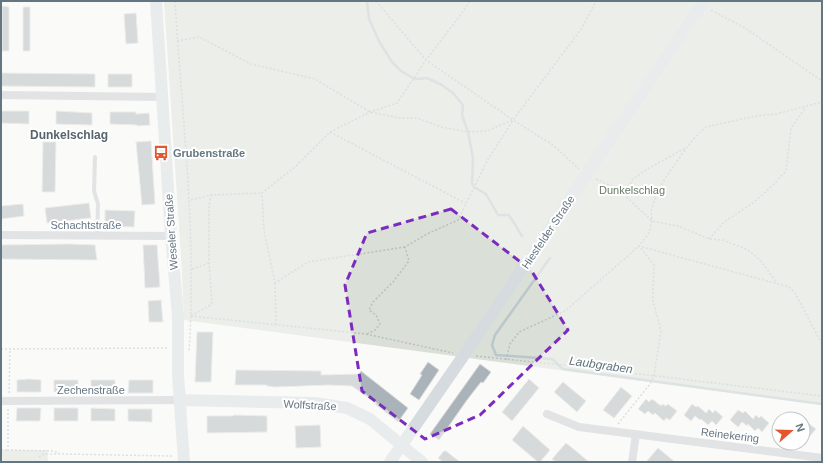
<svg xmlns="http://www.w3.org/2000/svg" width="823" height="463" font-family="Helvetica,sans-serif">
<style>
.green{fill:#dadfd7}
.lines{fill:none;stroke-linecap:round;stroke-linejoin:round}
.stream{stroke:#bbc7cb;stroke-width:2.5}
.building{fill:#aab3b9;stroke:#dcdcda}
.path{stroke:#bbbfc2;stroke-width:1.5;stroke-dasharray:2 2;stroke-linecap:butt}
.lane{stroke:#c3c8cc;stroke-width:4}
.street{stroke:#c3c8cc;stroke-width:8}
.secondary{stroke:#d6dbdf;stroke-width:12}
.marked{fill:none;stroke:#7b2cbf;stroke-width:3;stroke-dasharray:8 5;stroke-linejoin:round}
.labels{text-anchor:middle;stroke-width:4;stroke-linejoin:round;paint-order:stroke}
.poi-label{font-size:11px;font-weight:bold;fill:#657683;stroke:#fff;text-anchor:start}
.park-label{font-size:11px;fill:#687a64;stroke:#fff}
.street-label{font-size:11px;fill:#657683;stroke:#fff}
.neighbourhood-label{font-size:12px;font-weight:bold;fill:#57646e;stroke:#fff}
.water-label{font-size:12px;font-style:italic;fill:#60757c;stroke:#fff}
</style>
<rect width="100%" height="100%" fill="#fafaf8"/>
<!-- green -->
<path class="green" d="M164,1H822V405L184,320L182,271Z
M1,450H47L48,462H1Z"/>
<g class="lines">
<!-- stream -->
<path class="stream" d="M367,1L369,19L379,41L392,62L401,71L413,78L418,79L427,78L442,85L453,93L463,105L462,115L468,132L473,158L472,183L474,187L486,194L498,215H509L522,236
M550,258L495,335L492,345L496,355L552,359L563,369L822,404"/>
</g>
<!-- building -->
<path class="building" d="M2,6L9,7V51H2Z
M23,7H30V51H23Z
M136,13L138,43L126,44L124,14Z
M1,73L95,74V87L1,86Z
M108,74H132V87H108Z
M1,111H29V124L1,123Z
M56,111L92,113V125L56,124Z
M110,112H136V114L149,113L150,125L137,126V125L110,124Z
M151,141L155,204L142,205L136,142Z
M43,142H56L55,192H42Z
M89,203L91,218L47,223L45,208Z
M23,204L24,216L1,219V206Z
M105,210L135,211L134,227L105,226Z
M70,244L95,245L97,260L1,259V245Z
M143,245H157L160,287L145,288Z
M161,300L163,322H149L148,301Z
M197,332H213L211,382H195Z
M428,362L439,370L419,400L410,394L422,375L420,374Z
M480,364L491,372L483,383L481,382L467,400L439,440L430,434Z
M236,370L321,371V375L359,374L361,371L408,408L398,422L375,404L376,403L352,386L329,385L275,387L267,386V385H235Z
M29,379L41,380V392H17V380Z
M529,379L539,388L512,421L502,412Z
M54,380H78V393L54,392Z
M91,380H115V393H91Z
M129,380H153V393H128Z
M563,382L586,401L577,412L554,392Z
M621,387L632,396L614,418L603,410Z
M646,399L649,402L652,399L661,406L662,404L666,406L668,404L677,411L670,420L666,418L664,421L655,413L653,415L648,411L645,414L638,409Z
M692,404L696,407L698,406L706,413L709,409L713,413L715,410L723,417L716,425L712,421L708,425L701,419L700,420L695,416L691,421L684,415Z
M17,408H41L40,421H16Z
M54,408H78V421H54Z
M91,408L115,409V421H91Z
M128,409H152V422L128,421Z
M738,410L743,413L745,411L753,419L756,415L759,418L761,416L769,423L762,432L758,428L755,431L748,424L747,426L742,422L738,427L730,420Z
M234,415L267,416V432L207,433V416H233Z
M807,422L816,429L809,437L803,432V427Z
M320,425L321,447L296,448L295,426Z
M523,426L550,450L540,462H538L512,440Z
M566,443L576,451L589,462H556L552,459Z
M658,448L675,462H646Z
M444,451H446L460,462H443L438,458Z"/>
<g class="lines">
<!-- path -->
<path class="path" d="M175,1C182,118 197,234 189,352
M376,1L426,60L513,120
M711,10L745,28L822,81
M177,41L199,37L251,64L315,79L370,112L400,118H417L441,127L468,132L487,131L513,120L553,145L579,169
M330,132L465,203
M596,179L618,189L652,221L678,226L709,239L723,240L748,250L760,260L777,283
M625,195L632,180L644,171L685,148
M191,200L211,195L262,193
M709,239L724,222L753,203L771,187L786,171L791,128L806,107
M405,247L308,262L275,283L264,231L262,193L295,167L330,132L370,112L397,103L426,60L459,17L470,1
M192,269L209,263
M275,283L276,325
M191,316L366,334L453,353
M191,316L212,304L209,263V206L211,195
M367,334L375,330L380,324L376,315L369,310L373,302L393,282L409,261L405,247L427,234L458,220L487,161L513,120L582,28L596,1
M1,349L168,348
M476,356L581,367L822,396
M506,360L510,344L519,332L565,311L639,246L789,287L795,293L822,344
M9,393L10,349
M8,409V450L54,451L60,454
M618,424L650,384L654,376L661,331L653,301V290L654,265L639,246L649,233L652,221L651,211L657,193L666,177L687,147L696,136L706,127L756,116L776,114L822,102
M1,450H8
M39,457L44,454H60L173,456"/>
<!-- lane -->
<path class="lane" d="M95,157L94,191L98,204L97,235"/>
<!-- street -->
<path class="street" d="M1,95L162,97
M1,235L171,236
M1,401L181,400
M547,414L579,427L822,458
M632,462L636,434"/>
<!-- secondary -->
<path class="secondary" d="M156,1L171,236L178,316V375L184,462
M181,400L315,403L347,408L370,419L422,462
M390,462L464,355L704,1"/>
</g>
<!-- marked area -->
<path d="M0 0H823V463H0ZM451,209L531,270L568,330L480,415L425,439L362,391L345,285L367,233Z" fill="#fafaf8" fill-opacity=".55" fill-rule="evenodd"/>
<path class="marked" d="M451,209L531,270L568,330L480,415L425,439L362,391L345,285L367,233Z"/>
<!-- icons -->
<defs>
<symbol id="bus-bare" viewBox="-9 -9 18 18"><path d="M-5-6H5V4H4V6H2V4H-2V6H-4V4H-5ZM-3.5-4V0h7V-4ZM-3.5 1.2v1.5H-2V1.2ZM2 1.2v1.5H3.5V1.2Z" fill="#e4572e" stroke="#fff" stroke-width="2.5" paint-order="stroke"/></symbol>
</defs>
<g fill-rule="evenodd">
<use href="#bus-bare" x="150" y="142" width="22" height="22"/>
</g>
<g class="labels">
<!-- poi labels -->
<g class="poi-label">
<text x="173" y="157">Grubenstraße</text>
</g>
<!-- park labels -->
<g class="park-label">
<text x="632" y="194">Dunkelschlag</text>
</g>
<!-- street labels -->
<g class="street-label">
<text x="86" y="229">Schachtstraße</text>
<text transform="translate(171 232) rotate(-94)" y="4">Weseler Straße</text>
<text transform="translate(548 232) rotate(-56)" y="4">Hiesfelder Straße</text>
<text x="91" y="394">Zechenstraße</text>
<text transform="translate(310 405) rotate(3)" y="4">Wolfstraße</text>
<text transform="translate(730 435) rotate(7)" y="4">Reinekering</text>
</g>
<!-- neighbourhood labels -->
<g class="neighbourhood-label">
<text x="69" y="139">Dunkelschlag</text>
</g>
<!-- water labels -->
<g class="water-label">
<text transform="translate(601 365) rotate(8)" y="4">Laubgraben</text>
</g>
</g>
<!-- border -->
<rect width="823" height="463" fill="none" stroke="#657683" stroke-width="4"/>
<!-- north arrow -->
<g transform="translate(791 431) rotate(70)"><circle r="19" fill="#ffffff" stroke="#c1c8cd"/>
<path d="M0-3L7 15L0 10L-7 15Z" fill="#e4572e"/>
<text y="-6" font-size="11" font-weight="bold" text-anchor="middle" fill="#657683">N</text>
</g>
</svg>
